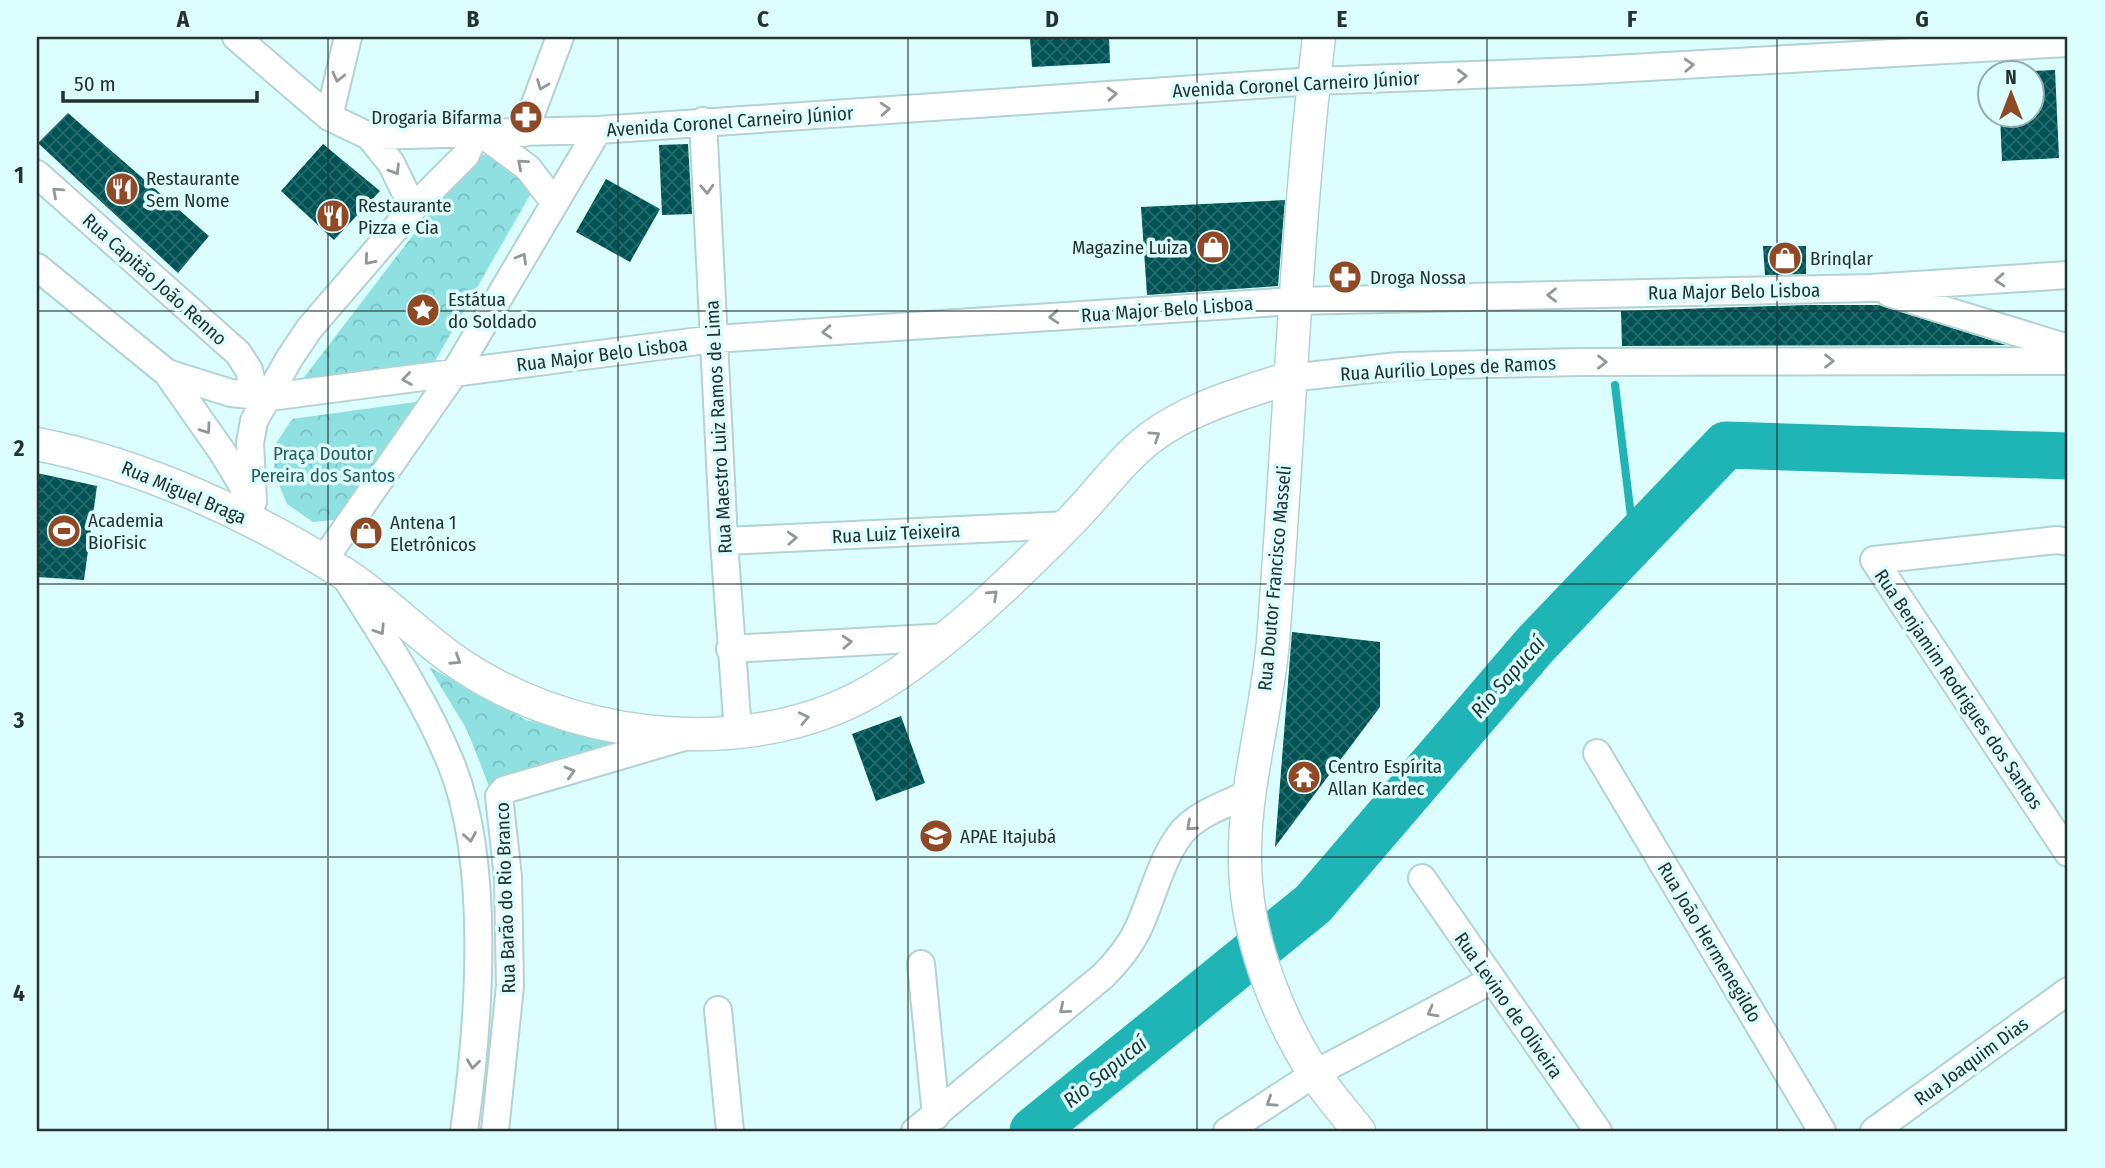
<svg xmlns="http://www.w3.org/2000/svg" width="2105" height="1168" font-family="'Fira Sans Condensed',sans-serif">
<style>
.park{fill:url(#park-crowns)}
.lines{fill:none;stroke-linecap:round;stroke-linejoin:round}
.stream{stroke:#1fb4b6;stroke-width:8}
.river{stroke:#1fb4b6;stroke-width:47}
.building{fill:url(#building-cross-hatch)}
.minor-casing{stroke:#b3d3d3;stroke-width:30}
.major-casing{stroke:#b3d3d3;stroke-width:35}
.minor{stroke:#fff;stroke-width:26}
.major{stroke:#fff;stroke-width:32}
.oneway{stroke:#929898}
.grid{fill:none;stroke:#253232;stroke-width:2;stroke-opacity:0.55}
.labels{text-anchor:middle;stroke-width:7;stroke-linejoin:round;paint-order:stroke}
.street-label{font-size:19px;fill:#253232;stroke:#dcfefe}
.poi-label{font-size:19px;fill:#253232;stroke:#dcfefe;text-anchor:start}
.park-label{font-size:19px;fill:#275e5e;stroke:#dcfefe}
.water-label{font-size:21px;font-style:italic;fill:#1e3535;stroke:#dcfefe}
.neatline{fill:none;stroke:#253232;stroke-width:2.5}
.grid-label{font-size:23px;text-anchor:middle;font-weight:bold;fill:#253232}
</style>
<defs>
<pattern id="park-crowns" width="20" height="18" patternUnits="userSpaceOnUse" patternTransform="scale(1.75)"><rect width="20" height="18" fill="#8ee0e1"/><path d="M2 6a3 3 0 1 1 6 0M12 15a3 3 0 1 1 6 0" fill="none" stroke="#7ac1c2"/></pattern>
<pattern id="building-cross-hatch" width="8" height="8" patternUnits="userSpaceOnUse" patternTransform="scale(1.75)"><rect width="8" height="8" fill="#005354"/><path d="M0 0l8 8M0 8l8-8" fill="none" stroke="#26696a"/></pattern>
</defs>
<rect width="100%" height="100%" fill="#dcfefe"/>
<!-- park -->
<path class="park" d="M475,154L511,157L534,188L435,361L302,380Z
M423,401L343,519L313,522L287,504L274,473L275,445L292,419Z
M429,667L526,720L627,742L489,786L467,730Z"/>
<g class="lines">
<!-- stream -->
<path class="stream" d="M1615,385L1634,541"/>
<!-- river -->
<path class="river" d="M1033,1131L1313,904L1535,645L1726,445L2068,456"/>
</g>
<!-- building -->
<path class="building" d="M1030,37H1109L1110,63L1032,67Z
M2055,70L2059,158L2002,161L2000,116H2032V71Z
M68,113L209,236L178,273L38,143Z
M323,144L380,191L334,240L281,191Z
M688,144L692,214L662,215L659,145Z
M606,179L660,209L630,262L576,232Z
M1285,200L1278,286L1147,295L1141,207Z
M1763,246H1806V274L1765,275Z
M1806,305H1879L2006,345L1622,346L1621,311Z
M37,473L97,486L84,580L37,577Z
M1292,632L1380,642V707L1275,847Z
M901,716L925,783L876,801L852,734Z"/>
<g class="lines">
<defs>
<path id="minor" d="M236,37L329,117L369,136L391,163L413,208
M329,117L348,37
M703,121L724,541L738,732
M524,133L560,37
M482,134L528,168L554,202
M369,136L598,130L1314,81L1579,71L2068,43
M37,174L238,353L249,370L255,396
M37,267L167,373L223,453L250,498
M1889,293L2068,348
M167,373L231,393L270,397L714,339L1294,301L1870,288L2068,275
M1289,378L1399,366L1581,362L2068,361
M253,502L250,443L254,421L289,359L309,329L413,208L466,155L475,134
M724,541L1068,525
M2068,542L2057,540L1874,560L2068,853
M323,561L455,372L598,130
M348,581C385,640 423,696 450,761C492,861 479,1026 464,1131
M730,649L948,637
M1597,753L1822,1131
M1422,878L1598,1131
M921,964L936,1116
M718,1010L730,1131
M495,1131L510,986L508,877L499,796L504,790L684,737
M915,1131L1103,976C1117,962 1129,948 1138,929C1152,900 1164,847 1188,826C1205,811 1229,803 1250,793
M1227,1131L1314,1074L1492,980
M1874,1131L2068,991"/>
<path id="major" d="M1319,37C1295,238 1289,440 1273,641C1266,722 1239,801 1246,883C1251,948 1279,1019 1314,1073C1327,1093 1344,1112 1359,1131
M37,444C143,465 252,515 343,573C382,598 414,631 451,658C562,738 734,761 858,698C931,660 1012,581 1070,522C1096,496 1120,461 1150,438C1191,407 1241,394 1289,378"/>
</defs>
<!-- minor casing -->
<use href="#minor" class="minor-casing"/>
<!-- major casing -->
<use href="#major" class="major-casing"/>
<!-- minor -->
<use href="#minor" class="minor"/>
<!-- major -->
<use href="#major" class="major"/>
</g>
<!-- one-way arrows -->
<defs><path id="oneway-chevron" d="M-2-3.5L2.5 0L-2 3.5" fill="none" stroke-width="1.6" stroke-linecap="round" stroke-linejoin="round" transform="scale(1.75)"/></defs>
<g class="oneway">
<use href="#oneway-chevron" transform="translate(1689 65) rotate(-3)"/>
<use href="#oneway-chevron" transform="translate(1462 76) rotate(-2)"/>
<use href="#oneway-chevron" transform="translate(338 77) rotate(103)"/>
<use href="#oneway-chevron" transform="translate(542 85) rotate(111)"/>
<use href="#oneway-chevron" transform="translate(1112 94) rotate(-4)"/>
<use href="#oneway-chevron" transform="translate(885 109) rotate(-4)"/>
<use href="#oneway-chevron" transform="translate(522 164) rotate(-139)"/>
<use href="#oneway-chevron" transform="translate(395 170) rotate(59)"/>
<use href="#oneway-chevron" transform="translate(707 189) rotate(87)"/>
<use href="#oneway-chevron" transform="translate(57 192) rotate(-138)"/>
<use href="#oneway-chevron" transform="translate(522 258) rotate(-60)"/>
<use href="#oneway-chevron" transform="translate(369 260) rotate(131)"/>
<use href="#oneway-chevron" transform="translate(2000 280) rotate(176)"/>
<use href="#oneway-chevron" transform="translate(1552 295) rotate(179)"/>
<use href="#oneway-chevron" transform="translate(1054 317) rotate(176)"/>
<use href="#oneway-chevron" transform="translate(827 332) rotate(176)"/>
<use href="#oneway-chevron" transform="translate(1829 361)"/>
<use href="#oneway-chevron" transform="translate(1602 362)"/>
<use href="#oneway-chevron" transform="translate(407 379) rotate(172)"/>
<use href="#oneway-chevron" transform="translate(206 429) rotate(55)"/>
<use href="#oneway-chevron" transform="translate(1155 436) rotate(-34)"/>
<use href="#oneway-chevron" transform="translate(792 538) rotate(-3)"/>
<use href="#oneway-chevron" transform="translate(993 595) rotate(-43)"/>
<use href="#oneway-chevron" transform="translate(380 630) rotate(57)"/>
<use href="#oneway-chevron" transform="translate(847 642) rotate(-3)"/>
<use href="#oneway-chevron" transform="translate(456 660) rotate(33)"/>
<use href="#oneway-chevron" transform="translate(804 718) rotate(-12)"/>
<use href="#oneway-chevron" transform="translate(570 772) rotate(-16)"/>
<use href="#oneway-chevron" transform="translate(1191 826) rotate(138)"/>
<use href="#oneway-chevron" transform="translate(470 837) rotate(80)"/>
<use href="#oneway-chevron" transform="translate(1064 1009) rotate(140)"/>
<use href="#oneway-chevron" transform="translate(1432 1012) rotate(152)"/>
<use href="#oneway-chevron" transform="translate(473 1064) rotate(97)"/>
<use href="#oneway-chevron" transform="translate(1271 1102) rotate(147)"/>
</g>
<!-- grid -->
<path class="grid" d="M328,37V1131M618,37V1131M908,37V1131M1197,37V1131M1487,37V1131M1777,37V1131M37,311H2068M37,584H2068M37,857H2068"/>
<!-- icons -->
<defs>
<symbol id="pharmacy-disc" viewBox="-11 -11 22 22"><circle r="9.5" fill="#904924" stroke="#dcfefe"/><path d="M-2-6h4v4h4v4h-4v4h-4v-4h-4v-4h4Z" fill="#fff"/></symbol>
<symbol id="restaurant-disc" viewBox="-11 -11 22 22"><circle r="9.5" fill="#904924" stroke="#dcfefe"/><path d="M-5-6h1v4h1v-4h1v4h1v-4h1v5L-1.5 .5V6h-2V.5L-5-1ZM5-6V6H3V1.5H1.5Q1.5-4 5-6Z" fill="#fff"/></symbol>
<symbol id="shop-disc" viewBox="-11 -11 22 22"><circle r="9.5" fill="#904924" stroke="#dcfefe"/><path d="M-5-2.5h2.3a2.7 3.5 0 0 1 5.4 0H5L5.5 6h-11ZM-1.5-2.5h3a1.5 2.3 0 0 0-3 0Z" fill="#fff"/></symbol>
<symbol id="sight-disc" viewBox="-11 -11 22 22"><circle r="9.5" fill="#904924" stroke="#dcfefe"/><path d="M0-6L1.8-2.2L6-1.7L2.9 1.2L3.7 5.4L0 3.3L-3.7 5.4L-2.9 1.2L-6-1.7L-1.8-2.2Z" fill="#fff"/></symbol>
<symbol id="stadium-disc" viewBox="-11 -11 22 22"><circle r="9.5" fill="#904924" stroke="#dcfefe"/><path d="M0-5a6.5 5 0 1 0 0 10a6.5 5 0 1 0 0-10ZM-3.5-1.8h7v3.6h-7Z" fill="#fff"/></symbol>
<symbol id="temple-disc" viewBox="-11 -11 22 22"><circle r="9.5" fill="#904924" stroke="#dcfefe"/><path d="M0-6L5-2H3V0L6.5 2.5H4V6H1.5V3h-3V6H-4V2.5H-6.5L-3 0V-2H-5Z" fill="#fff"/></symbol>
<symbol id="school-disc" viewBox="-11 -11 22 22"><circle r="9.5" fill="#904924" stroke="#dcfefe"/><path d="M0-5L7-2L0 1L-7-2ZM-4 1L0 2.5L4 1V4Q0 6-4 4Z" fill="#fff"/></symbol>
</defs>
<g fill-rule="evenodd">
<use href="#pharmacy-disc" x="507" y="98" width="38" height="38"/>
<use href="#restaurant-disc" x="103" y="170" width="38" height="38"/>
<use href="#restaurant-disc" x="314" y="197" width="38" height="38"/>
<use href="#shop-disc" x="1194" y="228" width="38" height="38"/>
<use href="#shop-disc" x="1766" y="239" width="38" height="38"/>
<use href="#pharmacy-disc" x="1326" y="258" width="38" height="38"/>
<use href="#sight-disc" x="404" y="291" width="38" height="38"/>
<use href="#stadium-disc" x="45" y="512" width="38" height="38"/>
<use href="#shop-disc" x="347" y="514" width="38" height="38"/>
<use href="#temple-disc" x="1285" y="758" width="38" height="38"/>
<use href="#school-disc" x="917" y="817" width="38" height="38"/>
</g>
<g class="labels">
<!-- street labels -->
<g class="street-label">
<text transform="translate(1296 84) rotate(-3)" y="7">Avenida Coronel Carneiro Júnior</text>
<text transform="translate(730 121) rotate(-4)" y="7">Avenida Coronel Carneiro Júnior</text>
<text transform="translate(155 279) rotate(42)" y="7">Rua Capitão João Renno</text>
<text transform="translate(1734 291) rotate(-1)" y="7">Rua Major Belo Lisboa</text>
<text transform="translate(1167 309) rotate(-4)" y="7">Rua Major Belo Lisboa</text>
<text transform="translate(602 354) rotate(-7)" y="7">Rua Major Belo Lisboa</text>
<text transform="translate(1448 368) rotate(-3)" y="7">Rua Aurílio Lopes de Ramos</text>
<text transform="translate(718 427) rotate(-93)" y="7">Rua Maestro Luiz Ramos de Lima</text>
<text transform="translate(184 492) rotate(23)" y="7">Rua Miguel Braga</text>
<text transform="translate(896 533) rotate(-3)" y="7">Rua Luiz Teixeira</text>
<text transform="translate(1274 578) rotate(-85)" y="7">Rua Doutor Francisco Masseli</text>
<text transform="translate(1959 689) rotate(56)" y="7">Rua Benjamim Rodrigues dos Santos</text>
<text transform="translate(505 898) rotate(-92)" y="7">Rua Barão do Rio Branco</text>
<text transform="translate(1710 942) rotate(59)" y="7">Rua João Hermenegildo</text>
<text transform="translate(1509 1005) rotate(55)" y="7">Rua Levino de Oliveira</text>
<text transform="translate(1971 1061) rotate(-36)" y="7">Rua Joaquim Dias</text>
</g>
<!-- poi labels -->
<g class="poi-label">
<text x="502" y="124" text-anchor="end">Drogaria Bifarma</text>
<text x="146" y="185">Restaurante<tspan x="146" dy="22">Sem Nome</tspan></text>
<text x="358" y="212">Restaurante<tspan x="358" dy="22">Pizza e Cia</tspan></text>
<text x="1188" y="254" text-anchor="end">Magazine Luiza</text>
<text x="1810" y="265">Brinqlar</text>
<text x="1370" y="284">Droga Nossa</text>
<text x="448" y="306">Estátua<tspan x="448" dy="22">do Soldado</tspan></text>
<text x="88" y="527">Academia<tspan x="88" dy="22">BioFisic</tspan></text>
<text x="390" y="529">Antena 1<tspan x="390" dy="22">Eletrônicos</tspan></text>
<text x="1328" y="773">Centro Espírita<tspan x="1328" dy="22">Allan Kardec</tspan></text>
<text x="960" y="843">APAE Itajubá</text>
</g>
<!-- park labels -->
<g class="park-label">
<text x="323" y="460">Praça Doutor<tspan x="323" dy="22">Pereira dos Santos</tspan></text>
</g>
<!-- water labels -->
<g class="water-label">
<text transform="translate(1508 677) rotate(-49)" y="7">Rio Sapucaí</text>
<text transform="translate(1105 1072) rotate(-39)" y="7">Rio Sapucaí</text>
</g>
</g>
<!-- border -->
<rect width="2105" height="1168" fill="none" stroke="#dcfefe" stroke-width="77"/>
<!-- north arrow -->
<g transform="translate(2011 94)"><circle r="33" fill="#dcfefe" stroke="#93acac" stroke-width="2"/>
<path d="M0-5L12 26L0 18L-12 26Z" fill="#904924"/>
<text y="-10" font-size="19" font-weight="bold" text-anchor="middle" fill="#253232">N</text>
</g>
<!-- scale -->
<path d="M63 91v10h194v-10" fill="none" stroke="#253232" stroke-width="3.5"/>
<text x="74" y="91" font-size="21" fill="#253232" stroke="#dcfefe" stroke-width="5" paint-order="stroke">50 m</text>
<rect x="38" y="38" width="2028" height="1092" class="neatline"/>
<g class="grid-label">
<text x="183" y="27">A</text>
<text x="473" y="27">B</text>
<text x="763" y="27">C</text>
<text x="1052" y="27">D</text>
<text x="1342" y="27">E</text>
<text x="1632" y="27">F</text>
<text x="1922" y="27">G</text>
<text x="19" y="183">1</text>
<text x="19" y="456">2</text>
<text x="19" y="728">3</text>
<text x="19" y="1001">4</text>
</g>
</svg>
